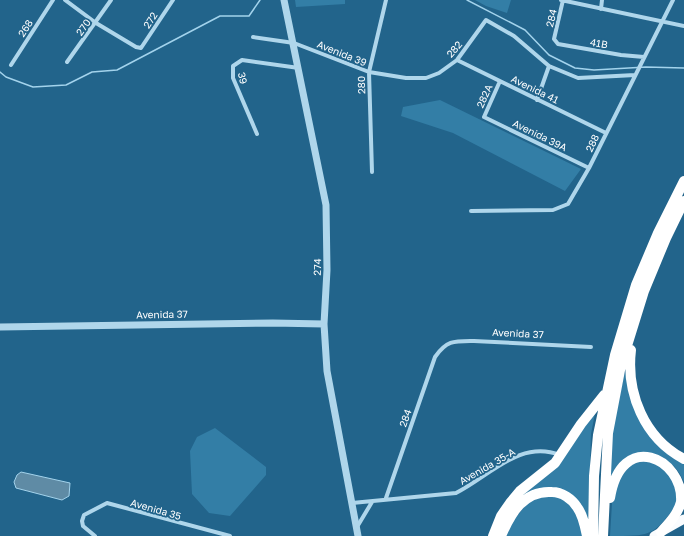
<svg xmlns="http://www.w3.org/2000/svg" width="684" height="536" font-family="'Golos Text',sans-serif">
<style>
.green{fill:#337ea6}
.water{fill:#5f8ba5;stroke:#a3d3ec}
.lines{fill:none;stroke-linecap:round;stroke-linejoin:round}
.stream{stroke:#a3d3ec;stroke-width:1.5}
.minor{stroke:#afd6eb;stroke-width:4}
.tertiary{stroke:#afd6eb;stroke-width:7}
.trunk{stroke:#fafcfe;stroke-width:9}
.motorway{stroke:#fff;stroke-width:10}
.labels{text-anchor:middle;stroke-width:3.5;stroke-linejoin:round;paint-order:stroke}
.street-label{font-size:10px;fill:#fff;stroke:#22648b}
</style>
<rect width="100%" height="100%" fill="#22648b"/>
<!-- green -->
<path class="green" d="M295,0H345V4L296,7Z
M475,0H511L507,13L486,6Z
M440,100L581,169L565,191L453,133L401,116L403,107Z
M625,371L632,400L684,463V482C672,455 659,458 633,457L608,491L612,432Z
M596,408L591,434L588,530L582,510L548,488L518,498L538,482Z
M215,428L266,467V475L230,516L209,513L192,494L190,451L197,437Z
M648,459L675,474L678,503C653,536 652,536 610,536L612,503L615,486L627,466Z
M533,496L563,497L578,514L584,536H504L506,530Z"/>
<!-- water -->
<path class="water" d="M21,472L70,483L69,496L62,500L16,488L14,482L17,475Z"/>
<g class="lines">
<!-- stream -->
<path class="stream" d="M467,0L525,30L549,55L575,68L594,70L646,67L684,68
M0,72L6,77L33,87L66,85L92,72L117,70L220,16H249L260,0"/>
<!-- minor -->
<path class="minor" d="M65,0L96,23L136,47L141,48L173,0
M561,0L684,26
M563,0L554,39L558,44L621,55L644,57
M601,9L602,0
M253,37L294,43L369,72L406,78H426L439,73L457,60L486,20L514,36L549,66L578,78L635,75
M457,60L606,133
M67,62L111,0
M11,65L53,0
M500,81L484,117L589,168
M537,100L549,66
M257,134L233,78V66L242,60L299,68
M372,172L369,72L386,0
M471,211L553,210L568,204L589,168L673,0
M386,498L435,357C447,340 454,341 474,341L591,347
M352,503L456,493C490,476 520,439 560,455
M357,527L372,502
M95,536L83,526L82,521L84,515L107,503L230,536"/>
<!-- tertiary -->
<path class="tertiary" d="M284,0L326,205L327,270L324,324L327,371L358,536
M0,327L273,323L324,324"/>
<!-- trunk -->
<path class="trunk" d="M654,536L684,519"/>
<!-- motorway -->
<path class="motorway" d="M631,350C626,393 644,438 684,459
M610,498C621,429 684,458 681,502C678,514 669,523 661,532
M493,536L501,516L510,503L520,491L555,463L581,424L604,395
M501,536C511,513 524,490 552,492C562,492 572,499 577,507C583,515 585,526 587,536
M593,536L594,476L598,435L615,355L636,285L658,233L684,181
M603,536L608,433L621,365L644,291L666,238L684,201"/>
</g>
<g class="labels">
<!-- street labels -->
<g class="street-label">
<text transform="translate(551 18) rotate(-77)" y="4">284</text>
<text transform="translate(150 20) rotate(-57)" y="4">272</text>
<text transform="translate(83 27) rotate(-55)" y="4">270</text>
<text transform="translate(25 28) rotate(-57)" y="4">268</text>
<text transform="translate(599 43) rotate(10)" y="4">41B</text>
<text transform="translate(454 49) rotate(-49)" y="4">282</text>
<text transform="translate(342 53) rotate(22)" y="4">Avenida 39</text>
<text transform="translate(243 78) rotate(76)" y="4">39</text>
<text transform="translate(361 85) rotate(-91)" y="4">280</text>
<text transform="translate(535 89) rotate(26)" y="4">Avenida 41</text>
<text transform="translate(484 96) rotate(-66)" y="4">282A</text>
<text transform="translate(540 135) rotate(26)" y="4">Avenida 39A</text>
<text transform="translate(592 143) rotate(-65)" y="4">288</text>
<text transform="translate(317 267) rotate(-89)" y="4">274</text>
<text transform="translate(162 314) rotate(-1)" y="4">Avenida 37</text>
<text transform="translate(518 333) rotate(3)" y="4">Avenida 37</text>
<text transform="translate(405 418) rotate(-71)" y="4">284</text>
<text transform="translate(487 466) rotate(-30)" y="4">Avenida 35-A</text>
<text transform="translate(156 509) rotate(16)" y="4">Avenida 35</text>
</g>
</g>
</svg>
